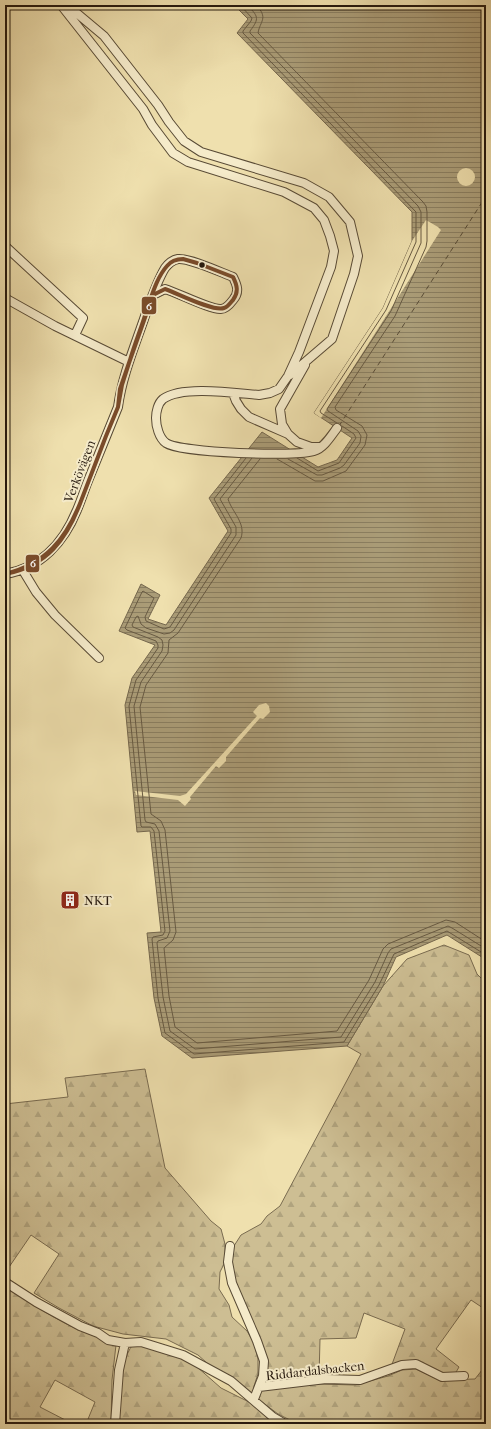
<svg xmlns="http://www.w3.org/2000/svg" width="491" height="1429" font-family="'IM FELL French Canon',serif">
<style>
.forest{fill:url(#forest-firs);stroke:#796b50}
.water{fill:url(#water-rules);stroke:#75674d}
.pier{fill:#efe0ae}
.lines{fill:none;stroke-linecap:round;stroke-linejoin:round}
.shore{stroke:#685a42;stroke-width:1}
.ferry{stroke:#5a4d37;stroke-width:1;stroke-dasharray:5 4;stroke-linecap:butt}
.minor-casing{stroke:#584a35;stroke-width:10}
.minor{stroke:#f5ebca;stroke-width:8}
.bus-1-casing{stroke:#f5ebca;stroke-width:7}
.bus-1{stroke:#7a4b2a;stroke-width:4}
.bus-dot{fill:#25180d;stroke:#f5ebca;stroke-width:1.5}
.labels{text-anchor:middle;stroke-width:4;stroke-linejoin:round;paint-order:stroke}
.street-label{font-size:13px;fill:#25180d;stroke:#f5ebca}
.poi-label{font-size:13px;fill:#25180d;stroke:#f5ebca;text-anchor:start}
.line-badge{stroke:#f5ebca;stroke-width:1.5}
.badge-label{font-size:11px;text-anchor:middle;font-weight:bold;fill:#fff}
</style>
<defs>
<pattern id="forest-firs" width="22" height="20" patternUnits="userSpaceOnUse"><rect width="22" height="20" fill="#cdbe93"/><path d="M5 1l3.5 6h-7zM16 11l3.5 6h-7z" fill="#b0a37e"/></pattern>
<pattern id="water-rules" width="6" height="5" patternUnits="userSpaceOnUse"><rect width="6" height="5" fill="#aa9c77"/><path d="M0 2.5h6" fill="none" stroke="#8a7e60"/></pattern>
</defs>
<rect width="100%" height="100%" fill="#efe0ae"/>
<filter id="stains"><feTurbulence type="fractalNoise" baseFrequency=".005" numOctaves="4"/><feColorMatrix values="0 0 0 0 .2 0 0 0 0 .09 0 0 0 0 .02 0 0 0 .5 -.17"/></filter>
<radialGradient id="worn" r=".72"><stop offset=".6" stop-color="#630" stop-opacity="0"/><stop offset="1" stop-color="#630" stop-opacity=".3"/></radialGradient>
<!-- forest -->
<path class="forest" d="M444,945L469,955L477,974L486,983V1310L471,1300L436,1349L459,1367L455,1374L445,1375L418,1362L391,1367L405,1329L364,1313L356,1338L320,1339L319,1378L263,1384L265,1376L235,1282L232,1262V1249L241,1235L261,1224L267,1216L280,1206L361,1054L347,1046L383,986L407,959Z
M145,1069L165,1168L211,1221L221,1229L225,1244V1262L220,1272L219,1289L229,1305L232,1317L247,1331L254,1343L258,1359V1374L254,1386L253,1394L225,1379L198,1355L166,1339L123,1334L93,1326L59,1308L34,1293L59,1254L31,1235L5,1273V1104L68,1097L65,1078Z
M5,1285C29,1303 56,1320 84,1332C93,1336 104,1338 114,1341L116,1345L112,1380L111,1424H86L95,1402L55,1380L40,1407L73,1424H5Z
M133,1344L170,1349L188,1359L221,1388L251,1403L284,1424H118C120,1398 117,1367 133,1344Z
M486,1365V1424H478L475,1421L462,1424H298L278,1414L258,1399L261,1390L319,1384L355,1385L388,1376L402,1370L416,1369L439,1380L475,1379Z"/>
<!-- water -->
<path class="water" d="M234,5H486V962L485,959L447,935L396,957L383,986L347,1046L192,1058L162,1036L154,998L147,933L161,932L150,831L137,832L125,705L132,678L155,645L119,631L141,584L160,595L148,619L166,625L228,531L209,498L262,432L318,467L337,460L352,438L314,413L383,308L412,241V212L237,33L248,19Z"/>
<!-- pier -->
<path class="pier" d="M457 177a9 9 0 1 1 18 0a9 9 0 1 1-18 0Z
M426,220L438,227L441,230L321,418L314,413L383,308L412,241Z
M266,703L269,706L270,712L263,719L260,718L226,757V761L219,768L216,766L190,797L191,799L185,806L178,800L136,795L135,791L180,796L186,794L257,716L253,712L259,705Z"/>
<g class="lines">
<!-- shore -->
<path class="shore" d="M240,5L252,18L251,21L243,31V33L416,212V242L386,310L320,411L321,413L337,423
M247,5C258,16 260,18 250,31V33L418,206L421,212V243L391,311L327,409L328,411L358,431L361,436L360,443L344,465L340,468L322,475H317L288,459
M256,5C269,18 260,21 258,33L423,202L426,206L427,212V241L426,247L395,316L335,407L336,410L362,426L367,435L365,445L346,471L323,481H315L277,459
M246,458L214,499L231,529V533L170,627L164,629L146,621L145,617L154,598L143,591L142,592L125,628L127,630L156,641L158,645V648L136,680L129,706L141,826L142,827H151L154,831L165,931L163,935L153,937L152,939L158,998L165,1033L194,1054L344,1042L379,985L394,954L447,931L486,955
M252,458L220,499L236,527V535L174,630L170,633L164,634L146,628L141,624L138,616L136,617L132,625L133,627L158,637L162,640L163,645L162,651L141,682L134,706L145,820L146,822L155,824L159,831L170,931L167,938L158,941L157,943L163,997L170,1031L195,1049L341,1037L375,982L388,953L391,949L448,926L452,928L486,949
M297,458L318,471L339,463L356,438L354,434L342,426
M260,459L228,499C232,512 246,523 241,538L178,633L169,640L168,653L146,685L140,707L151,814L161,821L165,830L176,932L173,940L164,948L169,996L175,1027L197,1043L337,1031L369,980L383,949L388,944L446,920L455,922L486,942"/>
<!-- ferry -->
<path class="ferry" d="M339,426L486,196"/>
<defs>
<path id="minor" d="M61,5L143,109L152,125L173,153L188,162L284,192L314,208L324,220L330,236L334,251L331,267L299,352L288,376L279,389L270,393L259,395C235,393 182,385 163,399C158,403 156,412 156,418C156,426 159,438 166,443C181,453 296,457 314,451C324,448 331,436 337,428
M67,5L104,36L158,105L169,122L184,141L201,152L304,183L329,197L350,222L358,256L354,274L332,339L290,375
M5,246L83,318L75,335
M5,298L55,326L129,362
M233,393L236,401L241,409L249,417L288,434L297,442L311,447H319
M288,434L282,424L280,409L305,365
M22,569L36,592L55,615L99,658
M5,574C41,568 64,542 77,510C81,501 84,491 88,481C98,456 108,432 118,407C122,377 134,348 144,319C150,302 156,283 165,268C168,264 173,260 178,259C190,258 220,272 233,277C237,285 240,292 233,300C230,304 226,309 221,309C211,310 178,293 165,289L153,295
M230,1246L228,1262L232,1283L257,1341L264,1361L263,1376L254,1399
M5,1282L36,1302L80,1326L98,1333L108,1340L125,1343L141,1342L183,1355L231,1381L273,1417L285,1424
M259,1387L326,1379L360,1380L402,1365L416,1364L442,1377L464,1376
M115,1424L119,1370L125,1343"/>
</defs>
<!-- minor casing -->
<use href="#minor" class="minor-casing"/>
<!-- minor -->
<use href="#minor" class="minor"/>
<defs>
<path id="bus-1" d="M183,259L197,263L233,277C237,285 239,292 233,300C230,303 228,307 224,308C213,312 177,293 165,289L153,295L130,360C135,343 142,326 147,309C152,295 157,277 167,266C171,261 176,259 183,259Z
M118,407L120,389L130,360
M118,407L122,385L130,360
M106,436L118,407
M106,436L118,407
M81,501C67,539 47,566 5,574C46,564 66,539 81,501Z
M81,501L106,436
M81,501L106,436"/>
</defs>
<!-- bus-1 casing -->
<use href="#bus-1" class="bus-1-casing"/>
<!-- bus-1 -->
<use href="#bus-1" class="bus-1"/>
</g>
<!-- icons -->
<defs>
<symbol id="building-square" viewBox="-11 -11 22 22"><rect x="-9" y="-9" width="18" height="18" rx="4" fill="#8f2418" stroke="#f5ebca"/><path d="M-4-6H4V6H1V3H-1V6H-4ZM-2.5-4.3h1.7v1.8h-1.7ZM.8-4.3h1.7v1.8H.8ZM-2.5-1h1.7V.8h-1.7ZM.8-1h1.7V.8H.8Z" fill="#fff"/></symbol>
</defs>
<g fill-rule="evenodd">
<use href="#building-square" x="59" y="889" width="22" height="22"/>
</g>
<!-- markers -->
<circle class="bus-dot" cx="202" cy="265" r="3.5"/>
<g class="labels">
<!-- street labels -->
<g class="street-label">
<text transform="translate(79 471) rotate(-69)" y="5">Verkövägen</text>
<text transform="translate(315 1370) rotate(-6)" y="5">Riddardalsbacken</text>
</g>
<!-- poi labels -->
<g class="poi-label">
<text x="84" y="905">NKT</text>
</g>
</g>
<g class="line-badge">
<rect x="141" y="296" width="16" height="19" rx="4" fill="#7a4b2a"/>
<rect x="25" y="554" width="15" height="19" rx="4" fill="#7a4b2a"/>
</g>
<g class="badge-label">
<text x="149" y="310">6</text>
<text x="33" y="567">6</text>
</g>
<!-- margin -->
<rect width="491" height="1429" fill="none" stroke="#efe0ae" stroke-width="20"/>
<rect x="6" y="6" width="479" height="1417" fill="none" stroke="#25180d" stroke-width="2"/>
<rect x="10" y="10" width="471" height="1409" fill="none" stroke="#25180d"/>
<rect width="100%" height="100%" filter="url(#stains)"/>
<rect width="100%" height="100%" fill="url(#worn)"/>
</svg>
